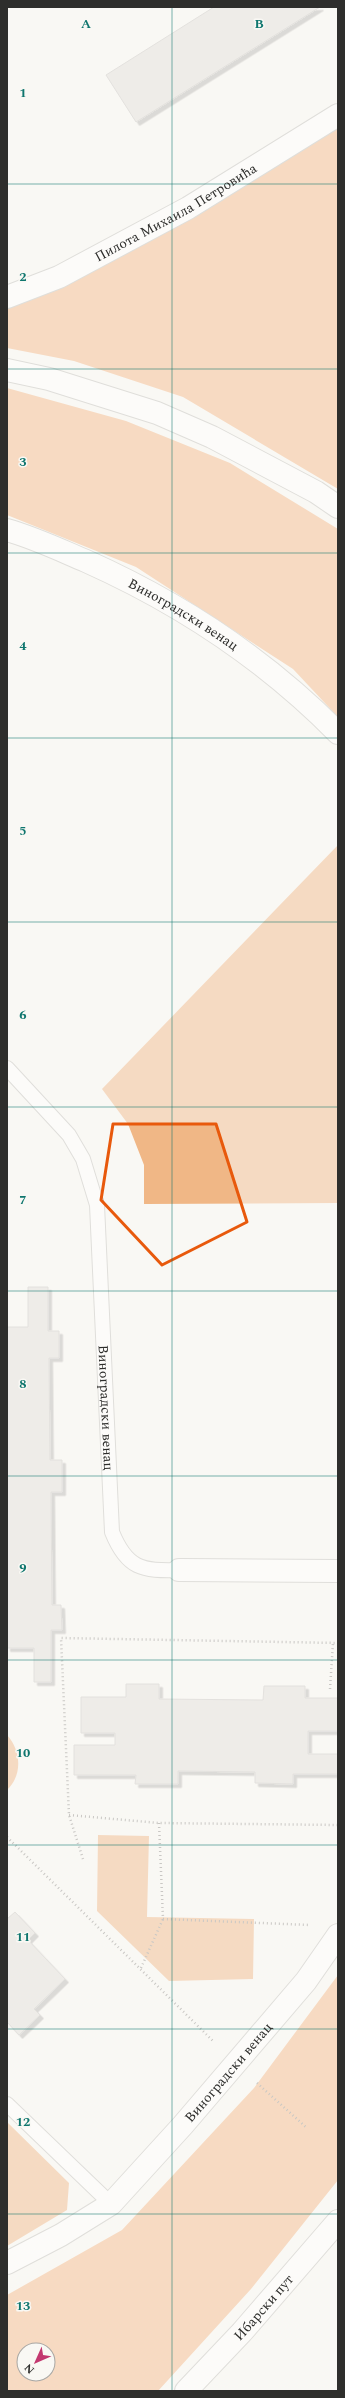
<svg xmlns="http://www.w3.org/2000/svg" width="345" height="2398" font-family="Spectral,serif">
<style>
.green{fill:#f0b786}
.forest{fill:#f3b785;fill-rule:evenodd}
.building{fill:#dfddd9;stroke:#c8c6c3;filter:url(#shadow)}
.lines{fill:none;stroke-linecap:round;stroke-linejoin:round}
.lane-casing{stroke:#c0c0bc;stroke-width:16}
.street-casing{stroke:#c0c0bc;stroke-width:24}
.secondary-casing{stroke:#c0c0bc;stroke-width:24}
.primary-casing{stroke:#c0c0bc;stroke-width:24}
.path{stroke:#8e8d8a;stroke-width:2.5;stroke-dasharray:1 3;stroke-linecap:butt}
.lane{stroke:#fff;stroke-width:14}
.street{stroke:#fff;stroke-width:22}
.secondary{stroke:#fff;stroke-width:22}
.primary{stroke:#fff;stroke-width:22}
.marked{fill:none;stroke:#e8590c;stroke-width:3;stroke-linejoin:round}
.grid{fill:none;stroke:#0f766e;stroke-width:1;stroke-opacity:0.55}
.labels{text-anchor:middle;stroke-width:3;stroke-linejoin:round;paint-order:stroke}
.street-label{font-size:14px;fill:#2e2e2c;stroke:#f9f8f4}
.grid-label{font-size:13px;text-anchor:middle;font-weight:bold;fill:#0f766e;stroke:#f9f8f4;stroke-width:3;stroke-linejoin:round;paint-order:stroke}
</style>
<defs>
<filter id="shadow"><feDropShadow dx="3.5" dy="3.5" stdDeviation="0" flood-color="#0004"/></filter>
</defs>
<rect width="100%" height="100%" fill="#f9f8f4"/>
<!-- green -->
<path class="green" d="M338,845V1203L144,1204V1165L128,1124L102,1089Z
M7,1735C21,1750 23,1775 7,1790Z
M98,1835L149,1836L147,1917L254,1919L253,1979L169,1981L97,1911Z
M7,2122L69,2183L67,2210L7,2246Z"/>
<!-- forest -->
<path class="forest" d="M338,122V489L183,397L74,361L7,348V307Z
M7,388L126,421L230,463L338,529V717L293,669L136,567L7,515Z
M338,1975V2180L251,2289L158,2391H7V2295L122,2230L254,2088ZM24,2350H48V2374H24Z"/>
<!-- building -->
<path class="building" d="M214,7H320L136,122L106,75Z
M28,1287H48V1331H59V1358H49L50,1460H62V1492H51L52,1605H61L62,1630H51V1682H34V1648H7V1327H28Z
M126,1684H159V1699L263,1700L264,1686H305V1698H338V1731H308V1754H338V1774H293V1784L255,1783V1772L178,1771V1784H135L136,1775H74V1745H115V1733H81V1697H126Z
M15,1912L35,1933L28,1940L65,1979L34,2009L40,2015L19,2035L7,2022V1919Z"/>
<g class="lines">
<defs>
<g id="lane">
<path id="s1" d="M7,1068L69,1135L83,1159L97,1205L112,1532C127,1569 142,1571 179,1570"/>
<path d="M7,2104L111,2204"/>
</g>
<path id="street" d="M179,1570L338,1571"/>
<g id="secondary">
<path id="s2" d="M7,297L59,277L188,208L338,115"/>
<path d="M7,370L49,379L157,413L212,437L316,492L338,507"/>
<path id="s3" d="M7,530C35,538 60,550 86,561C180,603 266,660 338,733"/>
<path id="s4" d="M7,2263L61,2235L111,2204L183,2125L306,1981L338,1935"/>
</g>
<g id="primary">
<path id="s5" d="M186,2391L242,2332L338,2221"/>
</g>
</defs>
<!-- lane casing -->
<use href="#lane" class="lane-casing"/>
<!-- street casing -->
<use href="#street" class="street-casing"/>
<!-- secondary casing -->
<use href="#secondary" class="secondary-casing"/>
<!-- primary casing -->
<use href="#primary" class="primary-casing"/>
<!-- path -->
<path class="path" d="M330,1689L333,1643
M69,1815L159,1823L338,1825
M159,1823L163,1919L310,1925
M7,1837L214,2042
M83,1859L69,1815L61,1638L338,1643
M141,1968L163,1919
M257,2083L307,2128"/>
<!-- lane -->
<use href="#lane" class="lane"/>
<!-- street -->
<use href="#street" class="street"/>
<!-- secondary -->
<use href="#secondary" class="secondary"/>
<!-- primary -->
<use href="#primary" class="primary"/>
</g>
<!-- marked area -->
<path d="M0 0H345V2398H0ZM113,1124H216L247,1222L162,1265L101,1200Z" fill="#f9f8f4" fill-opacity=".55" fill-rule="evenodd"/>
<path class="marked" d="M113,1124H216L247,1222L162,1265L101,1200Z"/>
<!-- grid -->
<path class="grid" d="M172,7V2391M7,184H338M7,369H338M7,553H338M7,738H338M7,922H338M7,1107H338M7,1291H338M7,1476H338M7,1660H338M7,1845H338M7,2029H338M7,2214H338"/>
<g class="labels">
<!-- street labels -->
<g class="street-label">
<text dy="5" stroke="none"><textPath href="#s2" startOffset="189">Пилота Михаила Петровића</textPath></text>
<text dy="5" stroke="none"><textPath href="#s3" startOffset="196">Виноградски венац</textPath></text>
<text dy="5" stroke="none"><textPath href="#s1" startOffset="370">Виноградски венац</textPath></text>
<text dy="5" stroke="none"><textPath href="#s4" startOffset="296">Виноградски венац</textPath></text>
<text dy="5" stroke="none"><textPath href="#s5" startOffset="114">Ибарски пут</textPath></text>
</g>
</g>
<g class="grid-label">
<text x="86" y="28">A</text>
<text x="259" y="28">B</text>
<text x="23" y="97">1</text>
<text x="23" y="281">2</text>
<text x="23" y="466">3</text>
<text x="23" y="650">4</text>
<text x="23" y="835">5</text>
<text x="23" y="1019">6</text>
<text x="23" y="1204">7</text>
<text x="23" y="1388">8</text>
<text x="23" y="1572">9</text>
<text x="23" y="1757">10</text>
<text x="23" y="1941">11</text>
<text x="23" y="2126">12</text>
<text x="23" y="2310">13</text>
</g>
<!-- border -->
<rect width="345" height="2398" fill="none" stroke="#2e2e2c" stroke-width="16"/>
<!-- north arrow -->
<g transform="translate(36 2362) rotate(225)"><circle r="19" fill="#f9f8f4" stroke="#a8a7a4"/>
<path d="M0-3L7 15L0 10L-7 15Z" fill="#c33870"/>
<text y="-6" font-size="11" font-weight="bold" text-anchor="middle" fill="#2e2e2c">N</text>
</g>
</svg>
